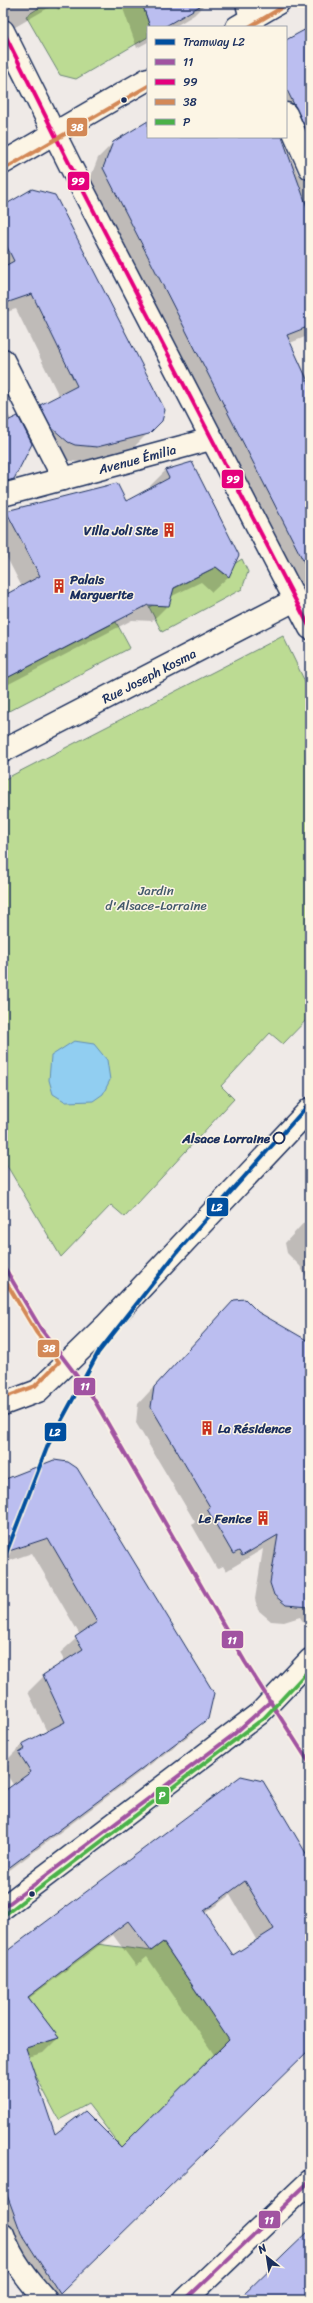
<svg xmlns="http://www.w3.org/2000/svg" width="313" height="2303" font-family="Sriracha,sans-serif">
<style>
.green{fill:#bcdb93;stroke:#6c8578}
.water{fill:#91cef1;stroke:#628eb6}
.shadow{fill:#0003;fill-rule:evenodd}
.building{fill:#bbbef0;stroke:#1b2f5e;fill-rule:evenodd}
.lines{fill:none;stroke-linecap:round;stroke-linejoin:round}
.street-casing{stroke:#1b2f5e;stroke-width:25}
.secondary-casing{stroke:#1b2f5e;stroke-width:25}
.street{stroke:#fcf5e5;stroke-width:22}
.secondary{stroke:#fcf5e5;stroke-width:22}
.bus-1-casing{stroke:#fcf5e5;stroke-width:7}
.bus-2-casing{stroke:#fcf5e5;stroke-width:7}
.bus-3-casing{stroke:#fcf5e5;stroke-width:7}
.bus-4-casing{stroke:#fcf5e5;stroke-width:7}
.bus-1{stroke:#a153a1;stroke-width:4}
.bus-2{stroke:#e5007d;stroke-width:4}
.bus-3{stroke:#d38856;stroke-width:4}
.bus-4{stroke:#4ab148;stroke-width:4}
.tram-1-casing{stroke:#fcf5e5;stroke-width:7}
.tram-1{stroke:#004f9f;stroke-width:4}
.bus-dot{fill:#1b2f5e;stroke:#fcf5e5;stroke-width:1.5}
.stop-dot{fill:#fcf5e5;stroke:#1b2f5e;stroke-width:2}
.labels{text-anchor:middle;stroke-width:3;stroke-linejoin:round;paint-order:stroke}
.street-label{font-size:13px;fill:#1b2f5e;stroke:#fcf5e5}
.poi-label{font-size:13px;font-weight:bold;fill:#1b2f5e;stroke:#fcf5e5;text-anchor:end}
.park-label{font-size:13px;fill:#435a6b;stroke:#fcf5e5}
.stop-label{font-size:13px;font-weight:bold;fill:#1b2f5e;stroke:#fcf5e5;text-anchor:end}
.line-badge{stroke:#fcf5e5;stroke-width:1.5}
.badge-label{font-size:11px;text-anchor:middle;font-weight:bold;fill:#fff}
</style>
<rect width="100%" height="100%" fill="#efeae7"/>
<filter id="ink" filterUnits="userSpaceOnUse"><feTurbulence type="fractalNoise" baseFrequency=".025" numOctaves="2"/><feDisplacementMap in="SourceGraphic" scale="8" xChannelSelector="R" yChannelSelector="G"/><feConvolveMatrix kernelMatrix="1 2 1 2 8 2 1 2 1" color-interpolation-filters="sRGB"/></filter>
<g filter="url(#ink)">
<!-- green -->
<path class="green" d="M47,3H142L150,27H148V37L76,79L60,75L26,16Z
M242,559L248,572L242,589L162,632L149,607L159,602L166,606L169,591L216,567L224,574L229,572L232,565Z
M116,622L130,648L3,714V680Z
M283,636L310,692V1016L283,1044L270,1033L221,1086L234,1099L125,1217L111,1205L61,1257L3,1159V780Z
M163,1942L206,2006L234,2035L121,2147L88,2104L59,2120L22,2049L59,2038L28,1997L97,1944L151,1951Z"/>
<!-- water -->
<path class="water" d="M74,1041L94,1044L107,1060L110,1080L103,1094L93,1101L66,1102L53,1094L49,1080L51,1056Z"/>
<!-- shadow -->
<path class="shadow" d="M3,3H71L58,10L55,4L10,30L3,17Z
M121,3H206L194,15L174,27H148V42L137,48Z
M310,27V335L290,343L310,382V619L88,184L98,158L113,143L148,122V137H282L298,174L307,181L286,133V41Z
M3,96L5,100L3,107Z
M3,207L161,420L132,449L80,462L59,460L25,421L41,406L59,396L16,309L3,313Z
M3,404L11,420L19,468L3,484Z
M165,471L238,555L228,577L212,592L201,582L170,597L168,605L152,621L132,620L3,687V597L22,587L3,550V526L10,519L88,498L125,502L151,488L150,486Z
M310,1216V1284L300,1266L287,1253L285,1243Z
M234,1300L305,1340L310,1335V1617L304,1623L300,1617L284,1622L271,1621L258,1610L255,1599L263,1549L226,1571L223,1566L217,1569L192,1525L195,1522L136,1423L138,1404Z
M54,1461L70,1464L207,1718L191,1734L3,1875V1793L14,1786L4,1770L9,1764L7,1760L23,1744L47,1732L28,1692L44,1676L65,1662L60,1653L80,1635L32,1553L3,1563V1481Z
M241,1777L310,1861V2048L53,2300L3,2244V1956ZM230,1895L257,1941L233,1956L204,1914ZM113,1935L136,1966L147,1957L215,2056L121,2148L54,2136L28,2057L43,2053L58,2038L28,1999Z"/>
<!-- building -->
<path class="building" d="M142,3H205L164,27H150Z
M310,27V137L286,88V40Z
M148,121V137H282L310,215V326L287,335L310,386V574L103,168L113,142Z
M32,189L55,195L165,410L162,421L149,434L97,447L75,445L68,442L52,428L40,405L77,386L32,294L3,304V267L14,261L3,239V206Z
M18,416L32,444L14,479L3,482V423Z
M192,462L239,555L229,577L216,567L174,588L169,606L148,605L3,680V596L40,576L6,511L117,483L126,501L169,478L165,470Z
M245,1299L258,1312L310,1342V1607L286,1605L274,1595L270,1583L278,1535L242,1556L239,1551L233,1554L207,1509L210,1507L151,1407L154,1387L234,1300Z
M54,1460L68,1462L77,1468L214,1693L208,1719L3,1872V1792L31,1772L19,1753L25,1749L22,1744L65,1722L43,1675L83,1649L75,1637L97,1622L48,1538L3,1553V1480Z
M241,1776L263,1781L310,1860V2049L60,2294L21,2233L3,2184V1954ZM245,1881L274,1929L233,1955L204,1911ZM128,1921L151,1951L163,1942L229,2040L121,2147L85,2111L55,2134L26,2048L59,2038L28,1997Z
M310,2230V2300H238L286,2253Z"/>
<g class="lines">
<defs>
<g id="street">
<path d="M247,3L253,27"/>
<path d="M3,31L70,165L310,628"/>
<path d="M286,114L310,168"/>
<path d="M3,360L64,479"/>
<path id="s1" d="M3,495L211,439"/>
<path id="s2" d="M3,751L295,600"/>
<path d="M3,2234C11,2259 29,2281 46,2300"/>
</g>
<path id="secondary" d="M237,27L278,3
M3,163L148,79
M3,1404L38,1391L67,1363L105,1326L310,1109
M3,1908L260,1713L310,1660
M185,2300L310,2181"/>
</defs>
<!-- street casing -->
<use href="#street" class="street-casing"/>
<!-- secondary casing -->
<use href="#secondary" class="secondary-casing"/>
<!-- street -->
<use href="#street" class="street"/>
<!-- secondary -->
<use href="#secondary" class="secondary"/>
<defs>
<path id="bus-1" d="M3,1265L41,1329L92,1396L245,1662L310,1764
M3,1908L233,1735L271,1701
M185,2300L310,2181"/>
<path id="bus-2" d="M3,31L70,165L310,628"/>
<path id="bus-3" d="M249,27L281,8
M6,168L148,86
M3,1277L36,1332L59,1362L35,1386L3,1398"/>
<path id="bus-4" d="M7,1913L264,1718L310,1669"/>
</defs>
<!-- bus-1 casing -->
<use href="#bus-1" class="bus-1-casing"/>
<!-- bus-2 casing -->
<use href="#bus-2" class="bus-2-casing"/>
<!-- bus-3 casing -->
<use href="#bus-3" class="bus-3-casing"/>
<!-- bus-4 casing -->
<use href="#bus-4" class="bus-4-casing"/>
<!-- bus-1 -->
<use href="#bus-1" class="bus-1"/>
<!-- bus-2 -->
<use href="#bus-2" class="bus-2"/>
<!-- bus-3 -->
<use href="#bus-3" class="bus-3"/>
<!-- bus-4 -->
<use href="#bus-4" class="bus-4"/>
<defs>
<path id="tram-1" d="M3,1561L48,1445L98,1353L178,1251L310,1103"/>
</defs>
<!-- tram-1 casing -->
<use href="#tram-1" class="tram-1-casing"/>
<!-- tram-1 -->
<use href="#tram-1" class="tram-1"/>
</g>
</g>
<!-- icons -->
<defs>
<symbol id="building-bare" viewBox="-9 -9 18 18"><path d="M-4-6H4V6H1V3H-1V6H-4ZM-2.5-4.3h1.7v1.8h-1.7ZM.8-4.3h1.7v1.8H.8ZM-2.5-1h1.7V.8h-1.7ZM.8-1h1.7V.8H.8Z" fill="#c8321e" stroke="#fcf5e5" stroke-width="2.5" paint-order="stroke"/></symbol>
</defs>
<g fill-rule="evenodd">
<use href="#building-bare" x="159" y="520" width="20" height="20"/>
<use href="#building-bare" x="49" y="576" width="20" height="20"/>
<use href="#building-bare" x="197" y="1418" width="20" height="20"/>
<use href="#building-bare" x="253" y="1508" width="20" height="20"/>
</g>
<!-- markers -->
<g class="bus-dot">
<circle cx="124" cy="100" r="3.5"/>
<circle cx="32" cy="1894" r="3.5"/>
</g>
<circle class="stop-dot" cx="279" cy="1138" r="5.5"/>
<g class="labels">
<!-- street labels -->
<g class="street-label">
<text dy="5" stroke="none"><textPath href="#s1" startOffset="139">Avenue Émilia</textPath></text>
<text dy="5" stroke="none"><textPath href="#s2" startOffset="164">Rue Joseph Kosma</textPath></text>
</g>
<!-- poi labels -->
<g class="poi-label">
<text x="158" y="535">Villa Joli Site</text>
<text x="70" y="584" text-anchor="start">Palais<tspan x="70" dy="15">Marguerite</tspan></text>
<text x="218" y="1433" text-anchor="start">La Résidence</text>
<text x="252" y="1523">Le Fenice</text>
</g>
<!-- park labels -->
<g class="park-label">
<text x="156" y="895">Jardin<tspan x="156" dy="15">d'Alsace-Lorraine</tspan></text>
</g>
<!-- stop labels -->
<g class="stop-label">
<text x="270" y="1143">Alsace Lorraine</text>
</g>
</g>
<g class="line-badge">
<rect x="66" y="117" width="22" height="20" rx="4" fill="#d38856"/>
<rect x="67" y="171" width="23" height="20" rx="4" fill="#e5007d"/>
<rect x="221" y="469" width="23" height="20" rx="4" fill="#e5007d"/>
<rect x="206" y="1197" width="23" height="20" rx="4" fill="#004f9f"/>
<rect x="37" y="1339" width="23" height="19" rx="4" fill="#d38856"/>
<rect x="73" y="1377" width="23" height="19" rx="4" fill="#a153a1"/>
<rect x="44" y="1422" width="23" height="20" rx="4" fill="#004f9f"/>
<rect x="221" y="1630" width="23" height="19" rx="4" fill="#a153a1"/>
<rect x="155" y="1786" width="15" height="19" rx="4" fill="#4ab148"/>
<rect x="258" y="2210" width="23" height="19" rx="4" fill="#a153a1"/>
</g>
<g class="badge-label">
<text x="77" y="131">38</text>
<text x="78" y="185">99</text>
<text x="233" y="483">99</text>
<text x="217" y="1211">L2</text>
<text x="49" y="1352">38</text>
<text x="85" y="1390">11</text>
<text x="55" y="1436">L2</text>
<text x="232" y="1644">11</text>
<text x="162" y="1799">P</text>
<text x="269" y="2224">11</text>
</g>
<!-- margin -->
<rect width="313" height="2303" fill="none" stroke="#fcf5e5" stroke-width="16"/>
<rect x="8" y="8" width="297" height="2287" fill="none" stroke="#1b2f5e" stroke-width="1.5" filter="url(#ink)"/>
<!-- legend -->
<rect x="147" y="26" width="140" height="112" fill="#fcf5e5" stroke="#a2a6af"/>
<rect x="155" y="39" width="20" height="6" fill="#004f9f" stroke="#a2a6af"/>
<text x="183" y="46" font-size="12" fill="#1b2f5e">Tramway L2</text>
<rect x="155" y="59" width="20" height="6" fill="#a153a1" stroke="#a2a6af"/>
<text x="183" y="66" font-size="12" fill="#1b2f5e">11</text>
<rect x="155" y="79" width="20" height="6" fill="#e5007d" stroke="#a2a6af"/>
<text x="183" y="86" font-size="12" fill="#1b2f5e">99</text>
<rect x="155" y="99" width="20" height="6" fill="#d38856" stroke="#a2a6af"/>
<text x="183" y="106" font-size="12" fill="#1b2f5e">38</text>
<rect x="155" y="119" width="20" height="6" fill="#4ab148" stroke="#a2a6af"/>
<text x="183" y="126" font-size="12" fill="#1b2f5e">P</text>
<!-- north arrow -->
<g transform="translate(267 2257) rotate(330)" stroke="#fcf5e5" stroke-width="3" paint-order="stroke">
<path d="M0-3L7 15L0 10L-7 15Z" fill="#1b2f5e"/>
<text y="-6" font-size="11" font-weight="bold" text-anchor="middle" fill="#1b2f5e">N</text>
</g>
</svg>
